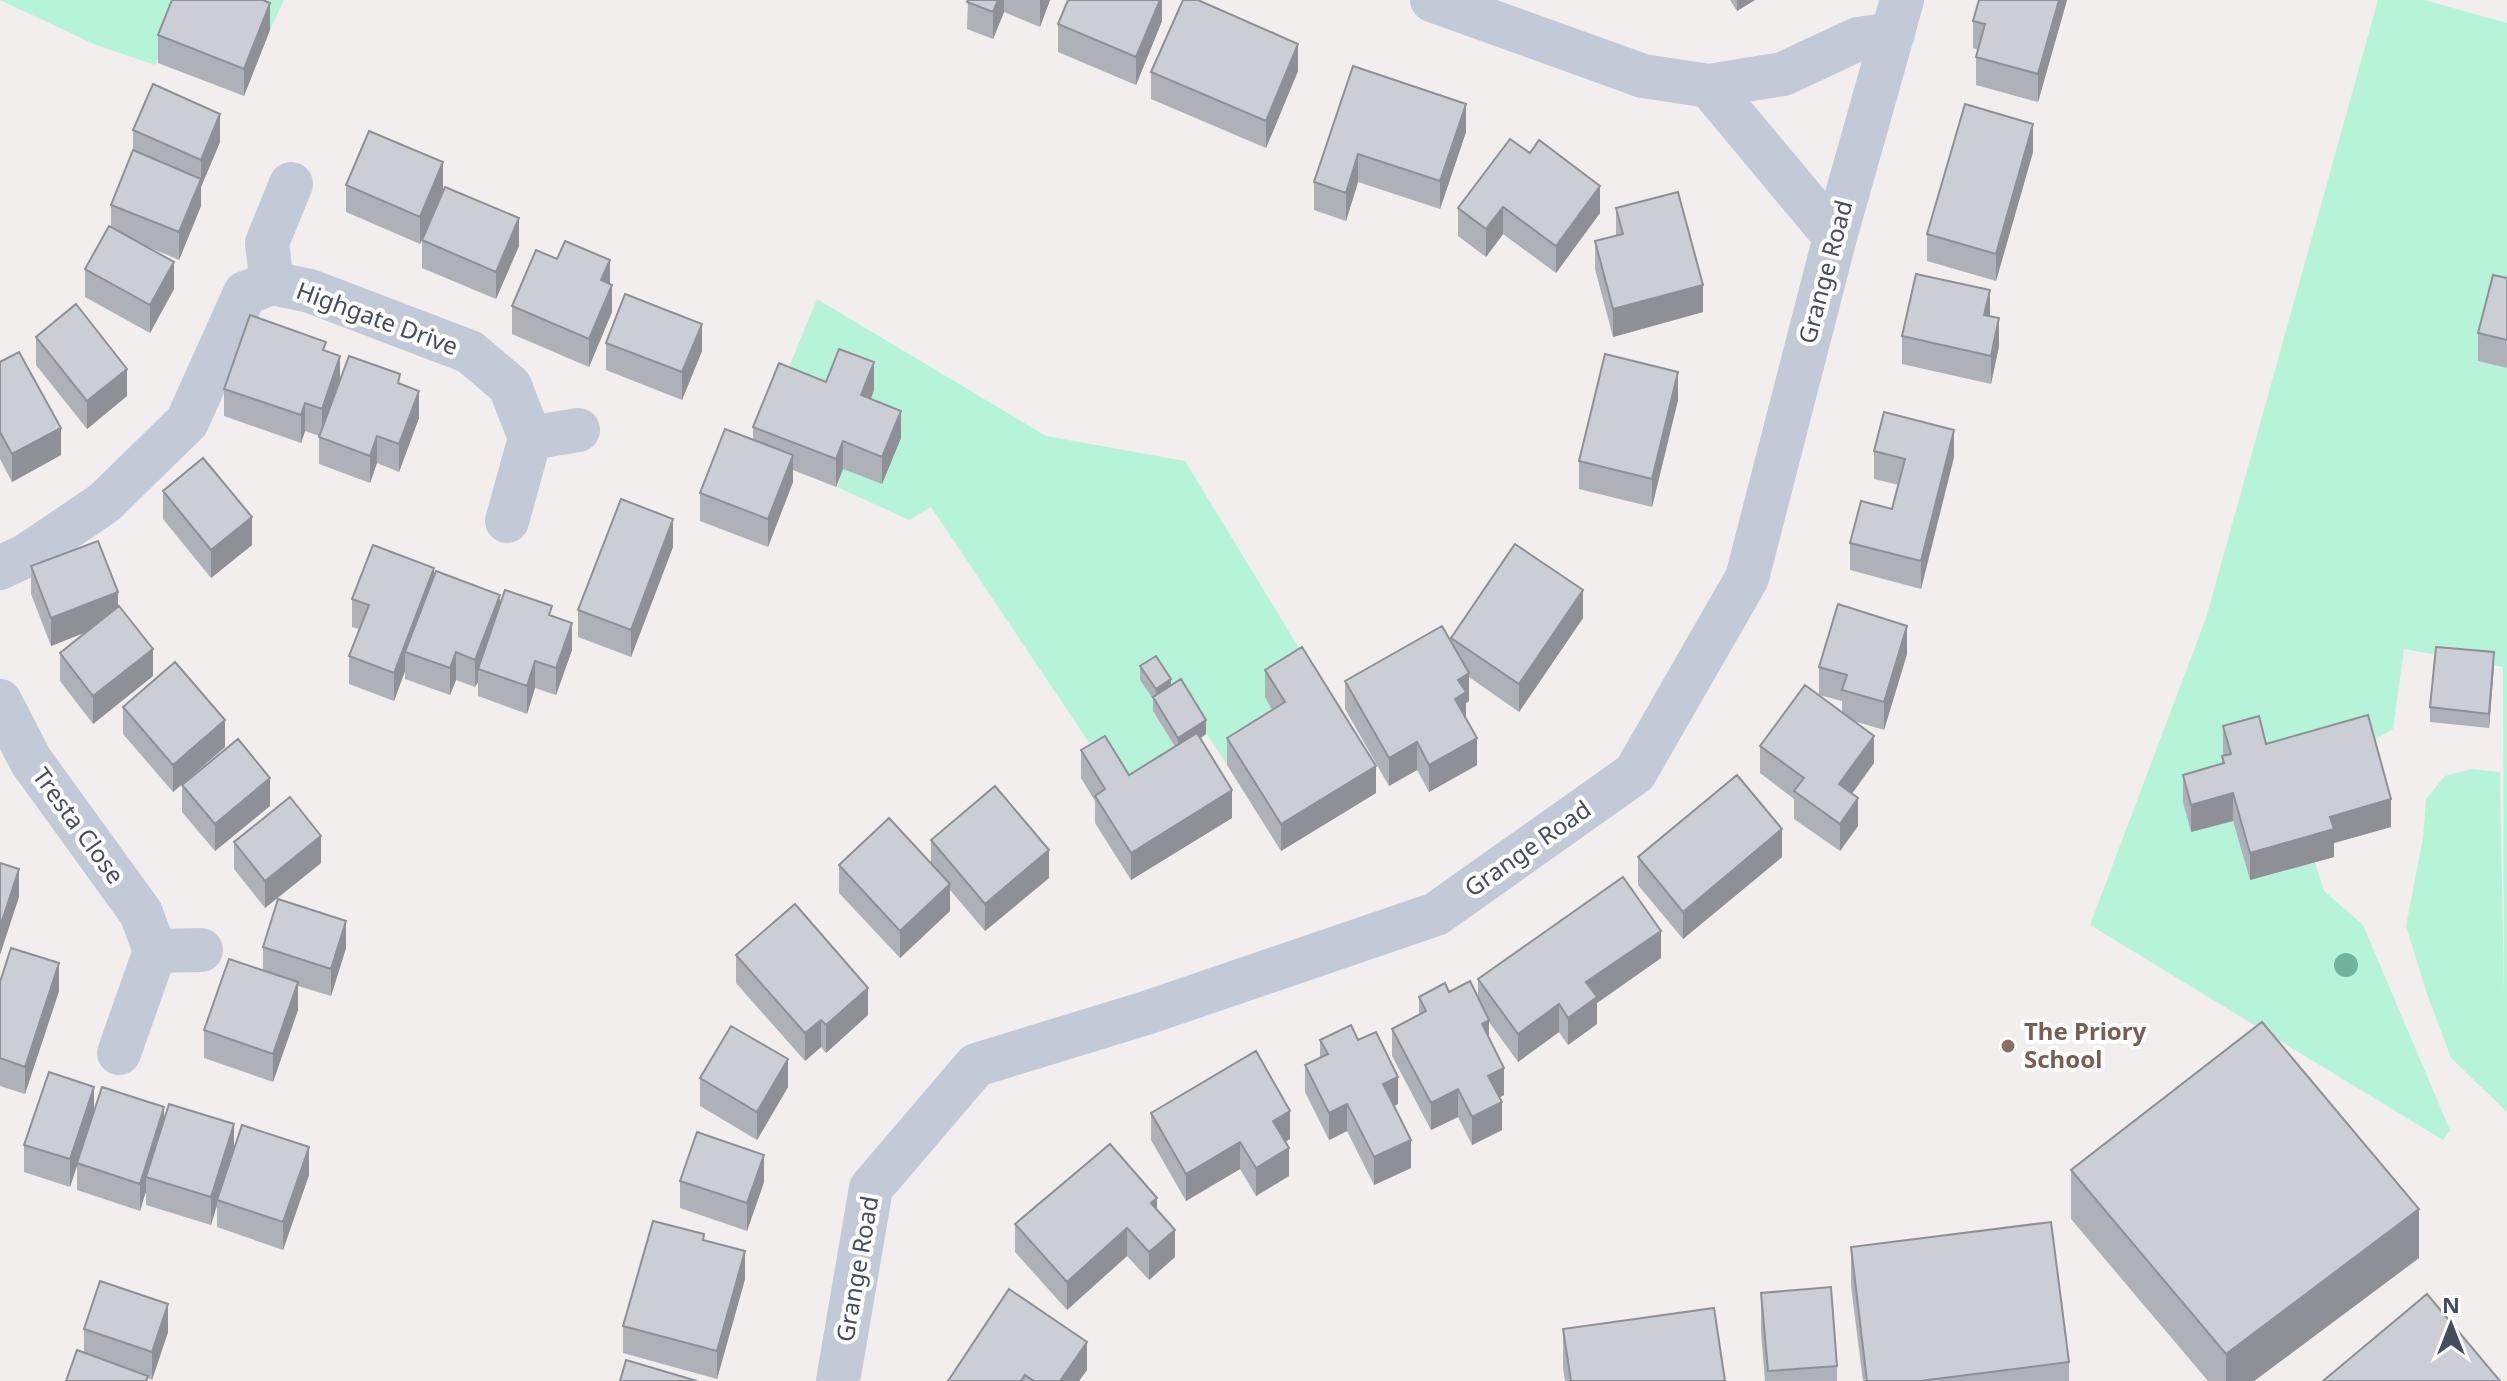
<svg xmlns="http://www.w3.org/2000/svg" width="2507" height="1381" font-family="'Noto Sans',sans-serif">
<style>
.green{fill:#b6f4d9}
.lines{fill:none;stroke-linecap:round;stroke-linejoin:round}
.street{stroke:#c2cad8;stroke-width:44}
.tree{fill:#72b39d}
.wall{fill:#afb1b8}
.shaded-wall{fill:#8f9096}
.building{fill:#ccced6;stroke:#8f9096;stroke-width:2}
.education-dot{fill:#8d6e63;stroke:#fff;stroke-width:3}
.labels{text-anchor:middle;stroke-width:8;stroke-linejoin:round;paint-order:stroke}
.street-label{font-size:24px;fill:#444d5e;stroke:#fff}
.education-label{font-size:24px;font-weight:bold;fill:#785e54;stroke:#fff;text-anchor:start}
</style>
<rect width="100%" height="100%" fill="#f1eeed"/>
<!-- green -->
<path class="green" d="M0,0H284L270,30L198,2L177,14L155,65L96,45Z
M2378,0H2424L2507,23V306L2478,361L2507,368V1112L2451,1058L2426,991L2406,926L2423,838L2426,799L2445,776L2472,769L2500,772L2504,997L2503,667L2404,649L2393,729L2368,743L2223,754L2231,782L2233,821L2250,880L2315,862L2324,891L2363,925L2450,1130L2443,1140L2090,925L2206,618Z
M817,299L1046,436L1185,461L1358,745L1285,730L1227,765L1181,694L1153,711L1178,753L1129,802L931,507L909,520L837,487L843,469L826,409L779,391Z"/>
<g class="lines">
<!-- street -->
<path class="street" d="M1432,0L1643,76L1709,86L1783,74L1858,39L1893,34
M1709,86L1835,237
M272,283L310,291L470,352L510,386L530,438L507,521
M530,438L578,430
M0,568L27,555L104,503L187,422L245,293L272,283L267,243L291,184
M0,701L31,761L141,913L155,951L119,1053
M155,951L201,950
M838,1381L871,1188L976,1065L1146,1013L1436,914L1635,773L1747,578L1835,237L1902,0"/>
</g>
<!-- trees -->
<circle class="tree" cx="2346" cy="965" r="12"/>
<!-- wall -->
<path class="wall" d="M968,0H1050L1040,27L1004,12L993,39L967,29Z
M1162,0V21L1136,85L1058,52V24Z
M1730,0H1755L1737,11Z
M2067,0L2038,102L1976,85V57L1978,50L1973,48V21Z
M270,30L244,96L158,63V35Z
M1353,66L1466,132L1440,209L1358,182L1346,221L1314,210V182Z
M1298,71L1266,148L1151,99V72Z
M133,130L220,142L201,187V206L179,260L148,247L174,289L150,333L85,297V269L111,227V205L133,150Z
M1510,139L1600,213L1556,273L1503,234L1486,257L1458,236V208Z
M2033,152L1996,281L1927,261V234Z
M346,185L443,190L423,239L519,246L496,299L422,268V240L420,244L346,212Z
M1616,208L1703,312L1613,337L1595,269V241L1616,236Z
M2507,278V368L2478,361V333Z
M610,284L612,312L589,367L512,334V306Z
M1990,316L1999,346L1991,384L1902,364V336Z
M36,337L127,396L87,429L36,365Z
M606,343L702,351L682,400L606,370Z
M326,351L340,380L400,384L419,418L399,472L377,463L370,483L319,464V436L305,431L301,443L224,416V389Z
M0,362L61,455L12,482L0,459Z
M826,382L874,390L871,399L901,438L882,484L843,469L836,487L793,470V482L768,547L700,521V493L753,440V427Z
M1678,400L1652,507L1579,489V461Z
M1874,451L1954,457L1921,589L1850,570V543L1892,509L1899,485L1874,479Z
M163,491L252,545L211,578L163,519Z
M673,547L631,657L578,637V610Z
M31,566L118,607L153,676L93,724L60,681V653L87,632L51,646L31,594Z
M434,577L500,606L552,616L572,650L556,695L535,688L527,714L478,696V682L475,687L456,680L450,695L405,679V671L394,701L349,684V656L359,629L352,627V599Z
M1583,618L1519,712L1469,677V701L1466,703V718L1477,765L1429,792L1417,770L1389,786L1345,709V681L1451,643V638Z
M1907,654L1884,730L1854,721L1874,763L1852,794L1858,826L1840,851L1794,819V799L1760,773V746L1842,712V701L1819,695V667Z
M1140,666L1171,685L1206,734L1200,739L1232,818L1131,880L1095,823V801L1081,778V750L1129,775L1175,747L1153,711V699L1140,680Z
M2494,666L2489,728L2430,722V707Z
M1265,670L1376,793L1281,851L1227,765V738L1272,710L1265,697Z
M123,707L225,747L173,792L123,734Z
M2223,726L2266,744L2391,827L2334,843V857L2250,880L2233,821L2191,832L2183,802V775L2222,764V756H2223Z
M182,785L270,806L215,851L182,812Z
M931,840L1049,878L985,931L950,890V911L900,958L839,893V865L931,863Z
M234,842L321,863L265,908L234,869Z
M1638,857H1782L1683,939L1638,885Z
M263,947L346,948L331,996L298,986V1010L273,1082L204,1058V1030L263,970Z
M736,955L868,1015L826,1053L821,1047L805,1061L736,983Z
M1661,958L1597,1003V1024L1568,1045L1559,1032L1518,1062L1489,1022V1039L1504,1095L1500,1097L1502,1130L1472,1145L1458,1117L1431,1130L1392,1056V1029L1419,1015V997L1449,992L1478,998V979Z
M0,982L59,991L25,1094L0,1086Z
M1320,1040H1358L1398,1104L1394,1106L1411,1168L1374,1185L1347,1131L1329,1140L1305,1092V1065L1320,1057Z
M700,1078L788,1087L757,1140L700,1106Z
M94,1111L164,1119L234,1150L309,1175L283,1250L217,1227V1205L211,1225L146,1205V1191L140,1211L77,1190V1164L70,1187L24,1172V1145Z
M1151,1113L1290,1139L1285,1142L1289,1176L1256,1196L1240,1169L1186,1201L1151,1140Z
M2071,1170L2419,1258L2254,1381H2208L2071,1219Z
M680,1181L764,1182L747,1231L680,1208Z
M1157,1210L1175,1257L1149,1280L1127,1256L1067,1310L1015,1252V1224Z
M704,1240L745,1279L717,1379L623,1353V1326Z
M1851,1247L2069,1362V1381H1863L1851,1286Z
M1761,1293L1837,1366V1381H1765L1761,1333Z
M84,1329L168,1332L152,1380L148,1378V1381L84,1353Z
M1563,1329L1725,1381H1565L1563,1368Z
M1087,1370L1079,1381H948Z"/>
<!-- shaded-wall -->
<path class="shaded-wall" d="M998,0H1004V12L993,39V12Z
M1040,0H1050L1040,27Z
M1160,0H1162V21L1136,85V57Z
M1737,0H1755L1737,11Z
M2059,0H2067L2038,102V74Z
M270,3V30L244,96V69Z
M1298,44V71L1266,148V121Z
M1466,104V132L1440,209V181Z
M220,114V142L201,187V206L179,260V232L201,179V160Z
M2033,124V152L1996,281V254Z
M1358,154V182L1346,221V193Z
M443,162V190L420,244V217Z
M1600,186V213L1556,273V246Z
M1503,207V234L1486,257V229Z
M519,218V246L496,299V272Z
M610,260V288L601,280Z
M174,262V289L150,333V305Z
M612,285V312L589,367V339Z
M1703,285V312L1613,337V309Z
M1990,290V318L1984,315Z
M1999,318V346L1991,384V356Z
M702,324V351L682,400V372Z
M340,356V384L322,436V409Z
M874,362V390L861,423V395Z
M127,369V396L87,429V401Z
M1678,372V400L1652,507V479Z
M419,391V418L399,472V444Z
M305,403V431L301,443V415Z
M901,411V438L882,484V457Z
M61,428V455L12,482V454Z
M1954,430V457L1921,589V561Z
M377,436V463L370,483V456Z
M843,441V469L836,487V459Z
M793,455V482L768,547V519Z
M252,517V545L211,578V550Z
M673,519V547L631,657V630Z
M434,568V596L405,652V671L394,701V673Z
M1583,590V618L1519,712V684Z
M118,592V619L51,646V618Z
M500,595V623L478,669V682L475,687V660Z
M572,623V650L556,695V668Z
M1907,626V654L1884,730V702Z
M153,649V676L93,724V696Z
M456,652V680L450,695V668Z
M2494,652V666L2489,728V714Z
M535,661V688L527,714V686Z
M1469,673V701L1466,703V720L1455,699L1458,680Z
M1171,679V694L1156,704V689Z
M225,720V747L173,792V765Z
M1206,720V734L1178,753V738Z
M1874,736V763L1839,811V784Z
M1477,738V765L1429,792V765Z
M1417,742V770L1389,786V758Z
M1376,766V793L1281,851V824Z
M270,778V806L215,851V824Z
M1232,790V818L1131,880V853Z
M2233,793V821L2191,832V805Z
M1858,798V826L1840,851V824Z
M2391,799V827L2334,843V857L2250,880V853L2330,817Z
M1782,829V857L1683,939V912Z
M321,836V863L265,908V881Z
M1049,850V878L985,931V904Z
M19,869V897L0,955V927Z
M950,884V911L900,958V931Z
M346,921V948L331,996V969Z
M1661,931V958L1597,1003V1024L1568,1045V1018L1586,982Z
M59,963V991L25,1094V1067Z
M298,982V1010L273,1082V1054Z
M868,988V1015L826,1053V1025Z
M1559,1004V1032L1518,1062V1034Z
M821,1020V1047L805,1061V1033Z
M1489,1020V1048L1482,1024Z
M788,1059V1087L757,1140V1112Z
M1504,1068V1095L1488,1103V1076Z
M1398,1077V1104L1383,1111V1084Z
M94,1087V1115L70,1187V1159Z
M1458,1089V1117L1431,1130V1103Z
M1502,1102V1130L1472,1145V1117Z
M1347,1104V1131L1329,1140V1113Z
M164,1107V1135L146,1177V1191L140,1211V1184Z
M1290,1111V1139L1273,1149V1121Z
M234,1124V1151L217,1200V1205L211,1225V1197Z
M1411,1140V1168L1374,1185V1157Z
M1240,1142V1169L1186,1201V1174Z
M309,1147V1175L283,1250V1222Z
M1289,1148V1176L1256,1196V1168Z
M764,1155V1182L747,1231V1203Z
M1157,1198V1226L1151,1203Z
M2419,1209V1258L2254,1381H2226V1354Z
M1127,1228V1256L1067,1310V1282Z
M1175,1230V1257L1149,1280V1252Z
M745,1251V1279L717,1379V1351Z
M168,1304V1332L152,1380V1352Z
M1087,1342V1370L1079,1381H1060Z"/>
<!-- building -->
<path class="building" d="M172,0H263L270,3L244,69L158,35Z
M968,0H998L993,12L967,2Z
M1068,0H1160L1136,57L1058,24Z
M1183,0H1198L1298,44L1266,121L1151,72Z
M1979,0H2059L2038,74L1976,57L1985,24L1973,21Z
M1353,66L1466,104L1440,181L1358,154L1346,193L1314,182Z
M153,84L220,114L201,160L133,130Z
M1965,104L2033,124L1996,254L1927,234Z
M369,131L443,162L420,217L346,185Z
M1510,139L1530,153L1539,140L1600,186L1556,246L1503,207L1486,229L1458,208Z
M133,150L201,179L179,232L111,205Z
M445,187L519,218L496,272L422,240Z
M1678,192L1703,285L1613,309L1595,241L1623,234L1616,208Z
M109,226L174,262L150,305L85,269Z
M565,241L610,260L601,280L612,285L589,339L512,306L536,250L557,259Z
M1916,274L1990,290L1984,315L1999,318L1991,356L1902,336Z
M2493,275L2507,278V340L2478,333Z
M625,294L702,324L682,372L606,343Z
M76,304L127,369L87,401L36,337Z
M250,315L326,342L323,350L340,356L322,409L305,403L301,415L224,389Z
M839,349L874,362L861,395L901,411L882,457L843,441L836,459L753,427L779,363L826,382Z
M19,352L61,428L12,454L0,432V362Z
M1605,354L1678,372L1652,479L1579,461Z
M349,356L400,374L398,383L419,391L399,444L377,436L370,456L319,437Z
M1884,412L1954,430L1921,561L1850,543L1861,501L1892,509L1905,459L1874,451Z
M725,429L793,455L768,519L700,493Z
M203,458L252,517L211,550L163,491Z
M621,499L673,519L631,630L578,610Z
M98,541L118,592L51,618L31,566Z
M1515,544L1583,590L1519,684L1451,638Z
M373,545L434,568L394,673L349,656L369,605L352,599Z
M436,571L500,595L475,660L456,652L450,668L405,652Z
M505,590L552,606L549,615L572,623L556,668L535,661L527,686L478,669Z
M1838,604L1907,626L1884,702L1842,690L1847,675L1819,667Z
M119,606L153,649L93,696L60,653Z
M1442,626L1469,673L1458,680L1466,692L1455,699L1477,738L1429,765L1417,742L1389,758L1345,681Z
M1302,647L1376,766L1281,824L1227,738L1285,702L1265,670Z
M2436,647L2494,652L2489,714L2430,707Z
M1156,656L1171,679L1156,689L1140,666Z
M175,662L225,720L173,765L123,707Z
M1181,679L1206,720L1178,738L1153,697Z
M1805,685L1874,736L1839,784L1858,798L1840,824L1794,791L1804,778L1760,746Z
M2368,715L2391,799L2330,817L2334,829L2250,853L2233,793L2191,805L2183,775L2224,763L2222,756L2231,754L2223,726L2259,716L2266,744Z
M1197,733L1232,790L1131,853L1095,796L1105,789L1081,750L1105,736L1129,775Z
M238,739L270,778L215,824L182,785Z
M1737,775L1782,829L1683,912L1638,857Z
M995,786L1049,850L985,904L931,840Z
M290,797L321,836L265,881L234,842Z
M889,818L950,884L900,931L839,865Z
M0,863L19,869L0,927Z
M1623,877L1661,931L1586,982L1597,997L1568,1018L1559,1004L1518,1034L1478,979Z
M278,899L346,921L331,969L263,947Z
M795,904L868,988L826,1025L821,1020L805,1033L736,955Z
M11,948L59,963L25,1067L0,1058V982Z
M229,959L298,982L273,1054L204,1030Z
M1470,981L1489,1020L1482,1024L1504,1068L1488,1076L1502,1102L1472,1117L1458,1089L1431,1103L1392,1029L1426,1011L1419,997L1445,983L1449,992Z
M2262,1022L2419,1209L2226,1354L2071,1170Z
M1351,1025L1358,1040L1376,1032L1398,1077L1383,1084L1411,1140L1374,1157L1347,1104L1329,1113L1305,1065L1328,1054L1320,1040Z
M731,1026L788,1059L757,1112L700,1078Z
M1256,1051L1290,1111L1273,1121L1289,1148L1256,1168L1240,1142L1186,1174L1151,1113Z
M49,1072L94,1087L70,1159L24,1145Z
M102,1087L164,1107L140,1184L77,1163Z
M169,1104L234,1124L211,1197L146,1177Z
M242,1125L309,1147L283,1222L217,1200Z
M697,1132L764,1155L747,1203L680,1181Z
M1110,1144L1157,1198L1151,1203L1175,1230L1149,1252L1127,1228L1067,1282L1015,1224Z
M653,1221L704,1234L703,1240L745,1251L717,1351L623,1326Z
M2051,1222L2069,1362L1920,1381H1867L1851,1247Z
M100,1281L168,1304L152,1352L84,1329Z
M1831,1287L1837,1366L1768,1371L1761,1293Z
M1009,1289L1087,1342L1060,1381H1034L1025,1375L1021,1381H948Z
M2427,1294L2500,1381H2323Z
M1714,1308L1725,1381H1571L1563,1329Z
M77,1350L148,1376L146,1381H66Z
M626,1360L697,1381H620Z"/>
<!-- markers -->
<circle class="education-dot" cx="2008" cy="1046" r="8"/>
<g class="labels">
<!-- street labels -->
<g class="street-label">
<text transform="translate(1826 272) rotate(-75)" y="8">Grange Road</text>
<text transform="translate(377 319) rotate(20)" y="8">Highgate Drive</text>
<text transform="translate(78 826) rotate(54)" y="8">Tresta Close</text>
<text transform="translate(1528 849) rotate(-35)" y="8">Grange Road</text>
<text transform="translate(858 1269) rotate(-80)" y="8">Grange Road</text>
</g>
<!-- education labels -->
<g class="education-label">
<text x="2024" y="1040">The Priory<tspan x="2024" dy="28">School</tspan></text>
</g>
</g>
<!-- north arrow -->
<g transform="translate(2451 1325)" stroke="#ffffff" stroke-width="6" paint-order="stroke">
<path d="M0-6L14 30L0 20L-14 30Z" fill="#444d5e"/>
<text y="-12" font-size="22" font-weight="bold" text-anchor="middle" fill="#444d5e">N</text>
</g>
</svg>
